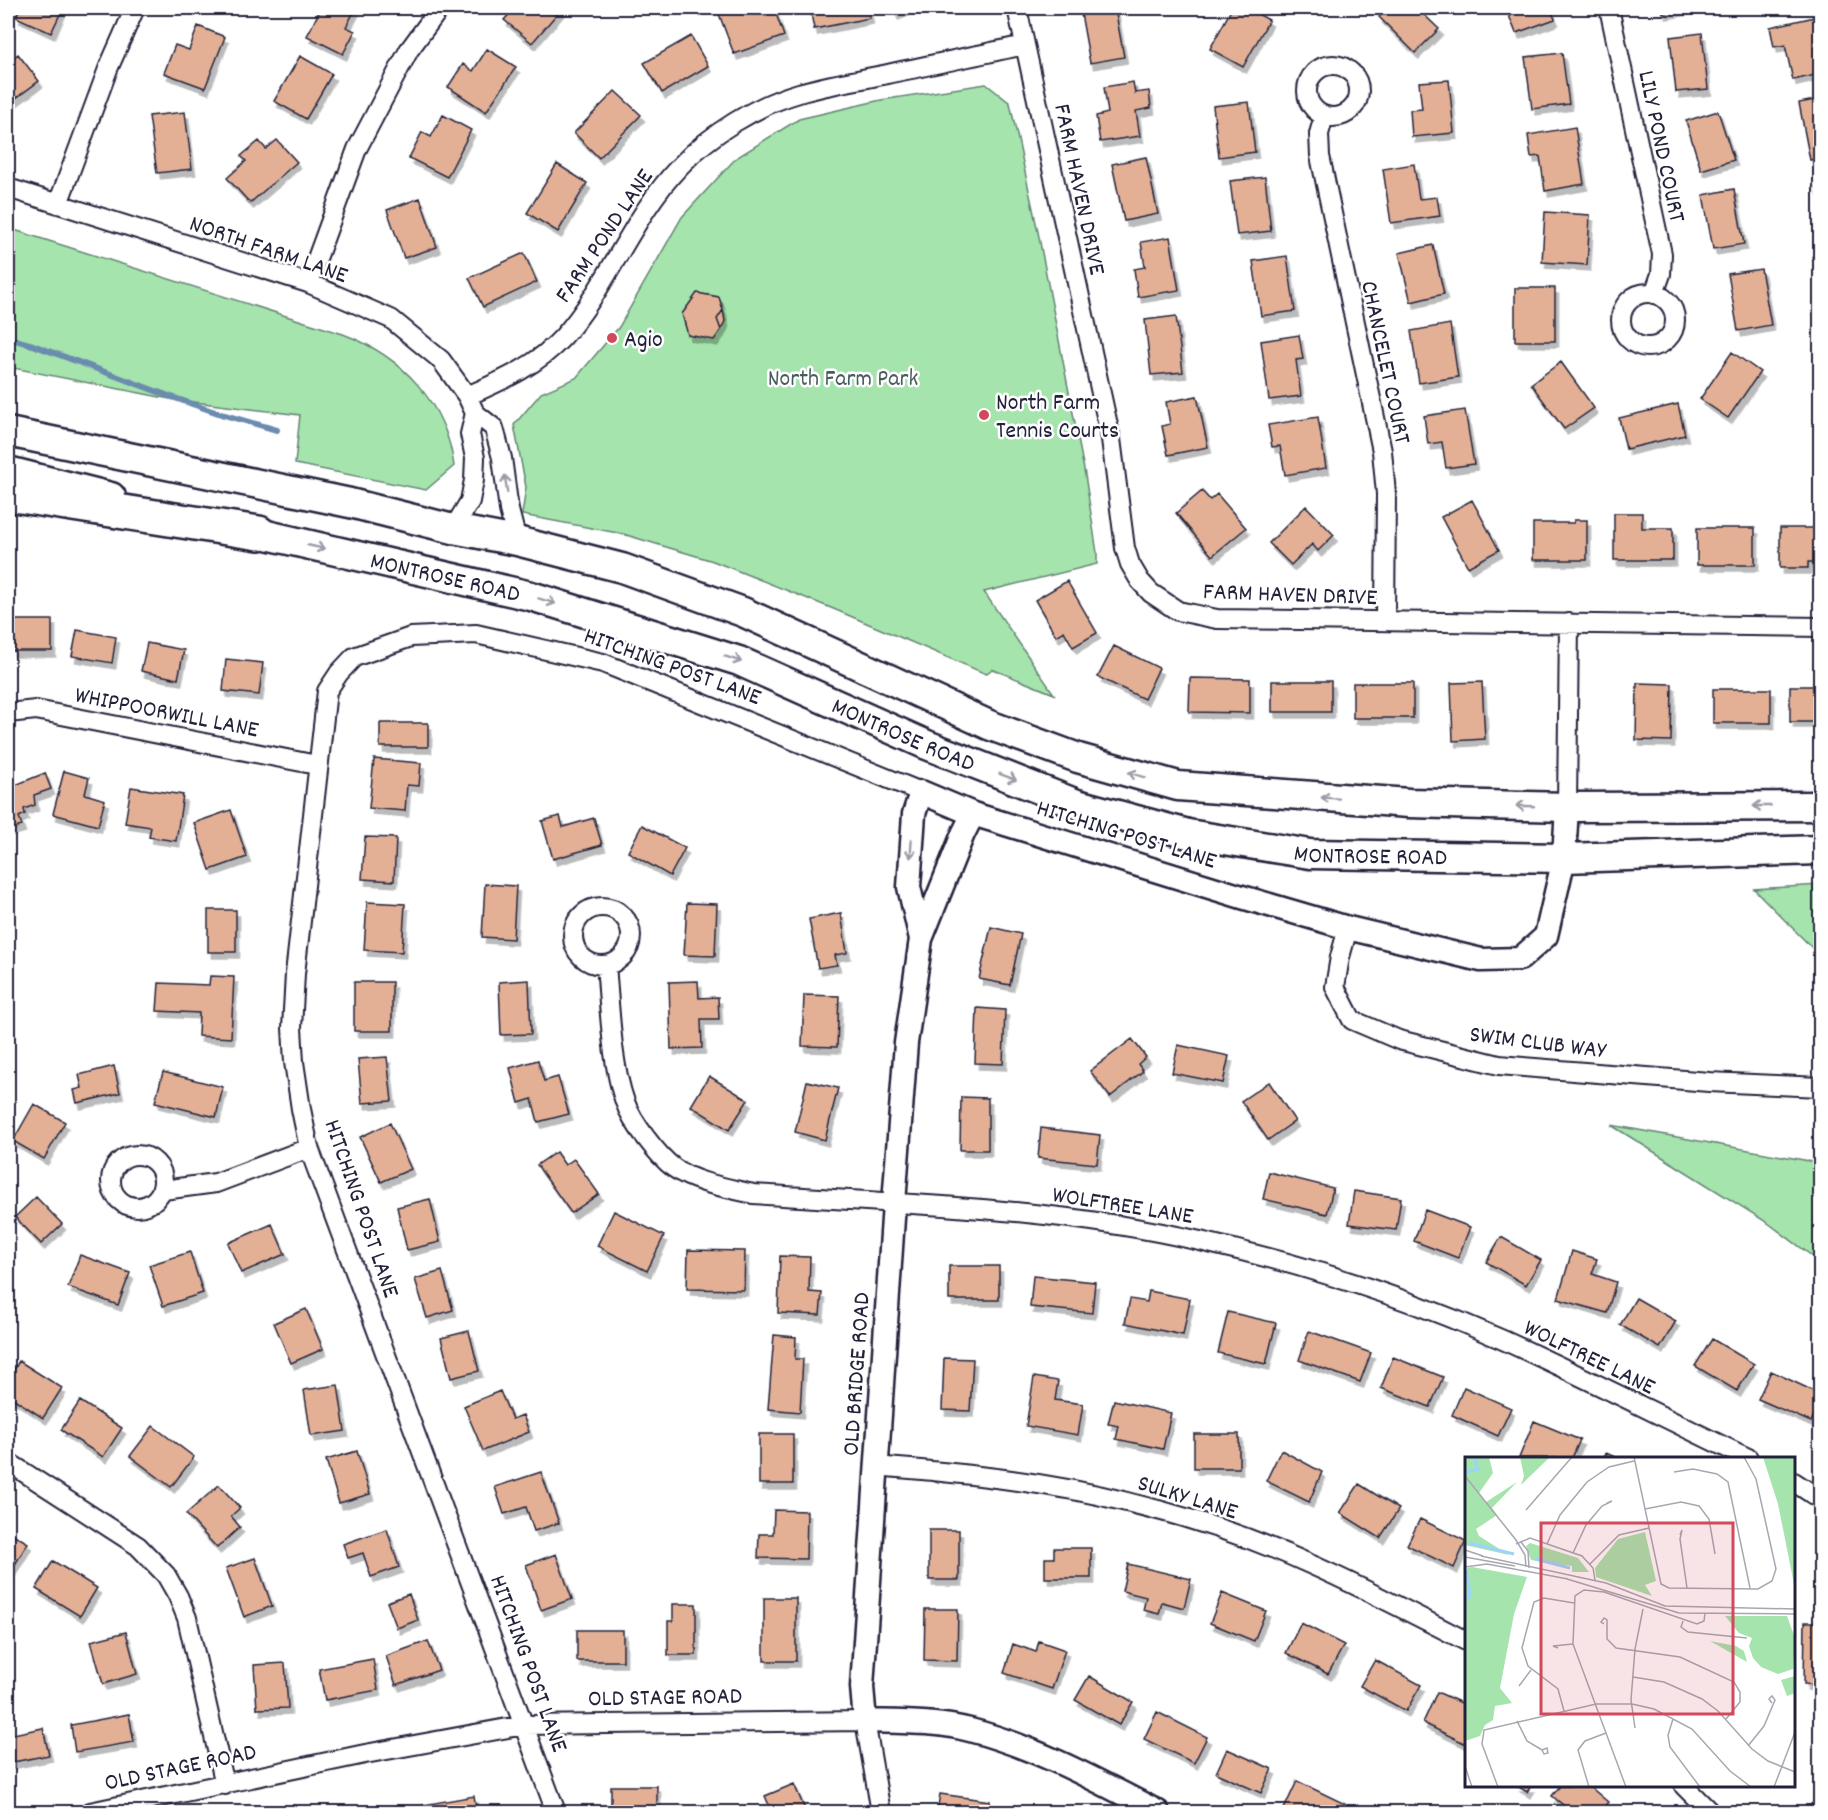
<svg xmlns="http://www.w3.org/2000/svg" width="1828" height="1820" font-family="Dekko,sans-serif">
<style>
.green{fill:#a5e4ac;stroke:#648374;stroke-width:1.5}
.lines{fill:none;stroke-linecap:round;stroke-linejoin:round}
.stream{stroke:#6b8cae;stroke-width:6}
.building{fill:#e3b096;stroke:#22223b;stroke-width:1.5;filter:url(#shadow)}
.minor-casing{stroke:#22223b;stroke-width:22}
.tertiary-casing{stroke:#22223b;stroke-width:27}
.primary-casing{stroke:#22223b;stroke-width:33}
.motorway-casing{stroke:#22223b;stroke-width:38}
.minor{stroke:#fff;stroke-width:18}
.tertiary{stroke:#fff;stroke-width:22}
.primary{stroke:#fff;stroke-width:28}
.motorway{stroke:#fff;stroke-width:33}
.oneway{stroke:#9c9ca7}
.poi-dot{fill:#d1495b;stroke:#fff;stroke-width:2}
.labels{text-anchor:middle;stroke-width:5;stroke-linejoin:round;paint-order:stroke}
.street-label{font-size:24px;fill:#22223b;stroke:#fff}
.poi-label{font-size:24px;fill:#22223b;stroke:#fff;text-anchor:start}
.park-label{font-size:24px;fill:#495c5d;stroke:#fff}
.inset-river{fill:none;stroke:#9cd3fb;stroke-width:3}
.inset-road{fill:none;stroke:#a7a7b1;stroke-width:1.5}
.view{fill:#d1495b;fill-opacity:0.15;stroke:#d1495b;stroke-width:3}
.inset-edge{fill:none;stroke:#22223b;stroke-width:3}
</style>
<defs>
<filter id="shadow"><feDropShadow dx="3.5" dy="6" stdDeviation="0" flood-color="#0004"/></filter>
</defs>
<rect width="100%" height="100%" fill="#fff"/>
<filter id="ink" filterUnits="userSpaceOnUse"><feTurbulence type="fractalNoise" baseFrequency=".0167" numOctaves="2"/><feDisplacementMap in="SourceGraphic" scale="12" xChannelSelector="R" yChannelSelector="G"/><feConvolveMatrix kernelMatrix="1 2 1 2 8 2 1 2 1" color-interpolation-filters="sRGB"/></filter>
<g filter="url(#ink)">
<!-- green -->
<path class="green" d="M986,84L1010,103L1038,232L1085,475L1097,553V564L984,592L1054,694L992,669L986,674L836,610L713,561L623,534L522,515L526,487L514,425L541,393L576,378L619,327L682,217L736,158L799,119L881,100Z
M8,228L343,334C402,356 446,403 454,466L426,490L295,464L300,415L170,399L8,367Z
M1820,885V956L1754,889Z
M1611,1125L1820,1163V1262L1768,1223Z"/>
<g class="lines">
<!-- stream -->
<path class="stream" d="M8,338L33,345L169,396L221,414L277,430"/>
</g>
<!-- building -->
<path class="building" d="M20,8H63L51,33L16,17Z
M321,8H356L346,27L355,31L343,54L307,36Z
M515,8H562L532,43L504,20Z
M737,8H774L784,36L734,54L719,14Z
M810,8H868L870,18L814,29Z
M892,8H909L895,14Z
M1080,8H1115L1124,57L1090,63Z
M1232,8H1247L1269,20L1243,67L1210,49Z
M1388,8H1417L1439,29L1415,53L1379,17Z
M1506,8H1550L1555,19L1516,33Z
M1662,8H1689L1663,13Z
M1819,16L1820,39H1817L1820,55V74L1793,80L1785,45L1774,47L1770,27Z
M198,26L225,37L205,88L164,73L175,45L189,50Z
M1702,33L1708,89L1676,92L1670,37Z
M691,36L708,66L662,93L644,63Z
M487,49L516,67L486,112L448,87L463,64L473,71Z
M1562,53L1569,104L1532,109L1525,57Z
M18,54L39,81L8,104V62Z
M300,56L332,74L306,119L274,101Z
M1449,80L1454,133L1412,137L1410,110L1422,109L1419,82Z
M1133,82L1135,93L1149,91L1151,108L1136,111L1140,136L1100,142L1096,116L1108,113L1104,87Z
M615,91L641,115L599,158L574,133Z
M1820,99V158L1810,160L1799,103Z
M1249,102L1255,152L1219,157L1213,106Z
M1718,111L1734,160L1701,170L1686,121Z
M185,112L192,169L157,173L149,116Z
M443,115L471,130L447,177L409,158L422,132L431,137Z
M1575,127L1584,184L1545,191L1540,156L1531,157L1528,135Z
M277,140L297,162L250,203L227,178L246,161L241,156L259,141L266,149Z
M1146,157L1158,214L1124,221L1112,164Z
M557,164L587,183L558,232L527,213Z
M1414,164L1419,199L1437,197L1440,216L1391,223L1383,169Z
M1265,177L1271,231L1237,235L1230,181Z
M1820,183V204L1816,184Z
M1734,189L1744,244L1713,249L1703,195Z
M420,198L437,247L404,258L387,210Z
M1545,212L1590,215L1587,265L1542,262Z
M1170,237L1179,290L1138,297L1134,269L1145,267L1141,242Z
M1433,245L1444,294L1411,302L1399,253Z
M524,253L537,282L483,307L469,278Z
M1287,256L1295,311L1261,316L1253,261Z
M1761,269L1771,325L1738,331L1728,274Z
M1515,288H1555V341H1515Z
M697,293L719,297L723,310L717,319L721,330L714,340L688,335L682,314Z
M723,310L725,321L721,330L717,319Z
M1176,316L1183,372L1151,375L1145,320Z
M1450,324L1458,377L1419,383L1411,331Z
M1299,335L1303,359L1296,360L1301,396L1269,400L1261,341Z
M1732,352L1760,372L1728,418L1700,399Z
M1561,362L1594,408L1564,429L1531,384Z
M1197,396L1208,447L1168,455L1162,426L1170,424L1166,402Z
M1678,404L1685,435L1626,449L1619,418Z
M1465,410L1474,464L1446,468L1442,442L1428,444L1424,416Z
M1318,417L1326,468L1285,475L1280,446L1272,447L1268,425Z
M1202,491L1210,500L1217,494L1246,528L1212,556L1176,513Z
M1472,500L1499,550L1468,567L1441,517Z
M1306,506L1334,535L1318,551L1312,544L1291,565L1269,543Z
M1614,513H1642V528H1673V560H1614Z
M1574,520H1587V560H1533V523H1574Z
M1697,528H1755V565H1697Z
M1780,528H1820V562H1808V568H1780Z
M1067,581L1097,633L1073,647L1064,631L1056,636L1035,600Z
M11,620H52V651H11Z
M77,630L116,637L112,663L72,656Z
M147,643L184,650L178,679L141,671Z
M1114,646L1159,668L1144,699L1098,677Z
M226,659L263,663L259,695L223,691Z
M1190,678L1250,679V713L1189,712Z
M1272,681H1331V712H1272Z
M1482,682L1485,739L1453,741L1451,683Z
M1353,683H1413V718H1353Z
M1637,683L1672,684L1671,741L1636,740Z
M1790,686H1820V722H1790Z
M1713,689H1771V723H1713Z
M380,723H428V747H380Z
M374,759L421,763L419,786L407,785L405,811L369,808Z
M64,771L89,778L85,794L105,800L98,826L53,814Z
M45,773L51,789L34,795L35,805L24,809L25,814L19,817L22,826L8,830V788Z
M131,787L183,795L176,841L149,837L151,827L125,823Z
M231,810L247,857L210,870L194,823Z
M560,816L563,827L594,818L602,845L553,859L542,821Z
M642,825L685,848L670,876L628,852Z
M365,837L396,838L394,881L362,879Z
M485,884L516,886L513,939L482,937Z
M367,902L405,904L402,952L364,950Z
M687,903L717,904L715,956L684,955Z
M208,910H236V952H208Z
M841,913L847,953L835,955L837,965L818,968L809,919Z
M991,927L1021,934L1010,985L979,979Z
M210,976L234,977L231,1038L198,1036L199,1013L157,1011L159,983L209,985Z
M529,980L531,1034L501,1035L499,982Z
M698,981L699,998L718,997L719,1019H701L702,1048L671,1049L669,982Z
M354,982H392V1031H354Z
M804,995L839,996L837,1047L802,1046Z
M977,1008L1005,1010L1003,1064L975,1063Z
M1132,1039L1146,1057L1138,1064L1143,1071L1110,1097L1090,1071Z
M1178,1045L1229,1056L1223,1083L1172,1073Z
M387,1057L392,1101L362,1103L358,1059Z
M538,1060L544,1081L558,1077L569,1114L538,1122L532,1099L519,1103L510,1068Z
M114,1066L120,1093L77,1103L74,1090L82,1088L79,1075Z
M163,1072L223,1087L216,1117L155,1102Z
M709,1076L748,1100L729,1130L691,1106Z
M807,1081L838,1088L825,1140L795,1132Z
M1269,1082L1295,1121L1268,1140L1241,1101Z
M961,1097L988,1098V1150H960Z
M34,1104L65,1122L44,1159L13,1141Z
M390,1123L411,1169L381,1182L360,1137Z
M1041,1128L1100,1135L1097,1164L1038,1158Z
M556,1152L565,1165L574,1159L599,1194L571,1213L537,1165Z
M1269,1172L1333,1188L1327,1214L1263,1199Z
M1354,1191L1401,1198L1396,1230L1349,1224Z
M36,1197L62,1224L41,1244L15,1217Z
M430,1199L440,1242L407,1250L397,1207Z
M1425,1210L1470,1227L1458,1258L1414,1241Z
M614,1211L664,1236L647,1271L597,1246Z
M272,1224L285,1254L241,1273L228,1243Z
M1501,1237L1541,1260L1526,1285L1486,1262Z
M688,1250L745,1251L744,1290L687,1289Z
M1572,1251L1597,1259L1592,1274L1616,1282L1607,1313L1558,1299Z
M190,1252L203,1293L163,1306L149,1265Z
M80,1255L130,1273L118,1305L68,1287Z
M780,1256L810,1257L809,1292L822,1293L820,1315L778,1313Z
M949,1266H999V1300H949Z
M442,1271L453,1310L427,1318L415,1279Z
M1033,1276L1095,1282L1092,1313L1030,1307Z
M1149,1291L1190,1299L1183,1335L1125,1323L1130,1299L1147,1302Z
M1636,1298L1676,1321L1660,1348L1620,1325Z
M306,1309L323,1349L291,1363L274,1323Z
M1228,1312L1276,1323L1266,1364L1218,1353Z
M469,1331L479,1371L451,1378L441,1338Z
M1309,1331L1371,1353L1360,1382L1299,1360Z
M774,1335L796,1337L795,1359H803L800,1412L768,1409Z
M1712,1339L1754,1364L1737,1391L1695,1366Z
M1393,1357L1443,1377L1430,1407L1381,1388Z
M944,1358L973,1359L970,1411L942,1410Z
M19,1361L62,1388L43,1418L8,1395V1380Z
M1771,1371L1820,1394V1400L1811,1422L1758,1399Z
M1034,1377L1058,1381L1055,1400L1083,1404L1078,1435L1026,1426Z
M338,1385L345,1431L311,1436L304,1390Z
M1464,1387L1511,1408L1498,1436L1452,1415Z
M500,1391L512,1419L523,1415L529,1432L483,1451L464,1406Z
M1114,1400L1171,1413L1163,1449L1116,1439L1119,1426L1108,1424Z
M80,1401L122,1428L103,1457L61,1430Z
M1534,1421L1580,1440L1572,1458H1519Z
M153,1426L194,1457L171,1487L130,1456Z
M759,1434H793V1484H759Z
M1194,1434H1239V1468H1194Z
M1281,1450L1322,1472L1309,1502L1266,1481Z
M357,1451L370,1494L339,1503L326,1460Z
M1606,1453L1617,1458H1603Z
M541,1472L559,1523L534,1531L526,1507L504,1514L495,1487Z
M1359,1484L1399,1509L1380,1538L1340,1513Z
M219,1485L240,1508L231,1516L240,1527L217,1548L186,1514Z
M774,1510L807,1511L806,1559L758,1558L759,1534H773Z
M1420,1519L1466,1541L1454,1568L1407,1545Z
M387,1529L399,1567L371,1577L363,1553L348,1558L343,1544Z
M929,1530H959V1580H929Z
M8,1531L28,1543L8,1576Z
M1054,1548H1091V1578H1045V1558H1054Z
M556,1554L572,1599L541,1610L526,1565Z
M255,1558L272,1606L244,1617L226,1568Z
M53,1561L97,1588L80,1616L36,1589Z
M1128,1564L1191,1579L1184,1608L1162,1602L1159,1614L1143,1610L1146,1597L1122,1591Z
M1222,1593L1266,1611L1254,1641L1210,1623Z
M409,1594L418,1620L397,1628L387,1602Z
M764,1598H796V1661H764Z
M673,1604H696V1655H668V1621H673Z
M925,1609H958L957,1661L924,1660Z
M1805,1622H1820V1685L1804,1684Z
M1301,1623L1344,1645L1328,1674L1286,1653Z
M577,1630H623V1661H577Z
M126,1632L137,1674L103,1684L91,1641Z
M428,1641L439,1670L396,1685L386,1656Z
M1039,1641L1065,1650L1052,1689L1004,1673L1013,1644L1036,1652Z
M373,1659L378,1690L325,1700L319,1669Z
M1375,1660L1421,1685L1406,1711L1360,1686Z
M285,1663L288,1708L257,1709L254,1665Z
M1089,1676L1133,1702L1119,1725L1075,1700Z
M1437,1692L1466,1705V1744L1423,1723Z
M1157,1712L1207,1737L1194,1763L1144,1739Z
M129,1714L134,1742L75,1752L71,1725Z
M43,1728L49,1755L8,1763V1735Z
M1227,1749L1272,1769L1261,1793L1216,1773Z
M1297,1781L1345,1804L1341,1812H1292L1284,1809Z
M794,1784L806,1812H772L765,1796Z
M611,1786H657V1812H611Z
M1517,1786H1531L1527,1792Z
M1560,1786H1589L1608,1802L1599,1812H1572L1552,1796Z
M940,1794L990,1801L988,1812H937Z
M474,1796L477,1812H424L423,1805Z"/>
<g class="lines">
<defs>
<path id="minor" d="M1017,8L1111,439L1125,548L1130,564L1140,581L1151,593L1178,611L1217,619L1820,627
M1609,8L1662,254L1661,274L1654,294
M1307 91a26 26 0 1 1 52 0a26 26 0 1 1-52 0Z
M1324,116L1319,134L1320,156L1382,451L1386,494L1385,621
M8,188L308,283L391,319L441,360L467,396L475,413L494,428L502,458L509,510L517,541
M58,204L108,69L135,8
M308,283L357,149L409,50L440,8
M1621 320a27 27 0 1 1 54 0a27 27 0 1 1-54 0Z
M467,396C501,381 537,366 563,337C609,285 632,216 680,166C710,134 757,105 799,93C829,84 861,80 892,73C937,64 981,54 1025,45
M453,529L470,501L474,480L475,458L470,434L475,413
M8,713L36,710L317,765
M1567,807L1569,623
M573 936a29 29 0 1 1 58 0a29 29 0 1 1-58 0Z
M1348,928L1340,957L1335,987L1352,1020L1399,1040L1499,1065L1709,1082L1820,1087
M606,965C610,1008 611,1062 625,1102C632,1122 657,1155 674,1168C695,1183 728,1188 753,1194C901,1204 1054,1207 1200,1241C1302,1264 1406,1297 1503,1340C1585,1377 1666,1419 1748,1458
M111 1181a26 26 0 1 1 52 0a26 26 0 1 1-52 0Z
M163,1190L216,1183L309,1148
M8,1462L138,1546L166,1575L178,1596L187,1618L225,1785
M876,1466C960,1473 1044,1481 1127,1502C1189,1517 1253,1538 1312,1565C1364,1588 1415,1615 1466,1641
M1794,1482L1820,1499
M1684,1786L1710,1812
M90,1812L365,1754L524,1725L865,1721L881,1812
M556,1812L309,1148L301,1109L294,1062L292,1028L295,974L327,691L339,673L354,657L411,637L476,634L603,663L921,792
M1818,1812L1820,1810"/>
<path id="tertiary" d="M973,814L963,834L921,939L906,1043L894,1203L862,1687L865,1721C900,1722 936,1721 970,1730C1036,1747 1098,1781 1158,1812
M921,939L909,887L914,814L921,792L973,814L1242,897L1348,928L1481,960L1520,959L1546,936L1564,858L1567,807"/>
<g id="primary">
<path d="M8,432L350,503L453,529L517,541L622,568L743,612L989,725L1078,758L1178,786L1409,803L1567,807L1820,806"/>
<path d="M8,471L111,497"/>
<path id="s1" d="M237,528L531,596L739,661L927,745L1077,804L1188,834L1310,854L1564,858L1820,850"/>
</g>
<path id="motorway" d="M8,494L259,533"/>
</defs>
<!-- minor casing -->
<use href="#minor" class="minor-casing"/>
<!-- tertiary casing -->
<use href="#tertiary" class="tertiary-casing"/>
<!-- primary casing -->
<use href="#primary" class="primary-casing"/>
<!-- motorway casing -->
<use href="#motorway" class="motorway-casing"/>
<!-- minor -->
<use href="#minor" class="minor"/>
<!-- tertiary -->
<use href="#tertiary" class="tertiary"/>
<!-- primary -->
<use href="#primary" class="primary"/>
<!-- motorway -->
<use href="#motorway" class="motorway"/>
</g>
<!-- one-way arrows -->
<defs><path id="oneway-shaft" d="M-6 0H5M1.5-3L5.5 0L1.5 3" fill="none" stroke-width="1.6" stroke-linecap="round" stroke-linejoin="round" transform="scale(1.5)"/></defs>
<g class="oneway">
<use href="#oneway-shaft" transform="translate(506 484) rotate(-98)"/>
<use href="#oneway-shaft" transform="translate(316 547) rotate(13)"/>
<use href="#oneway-shaft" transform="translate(547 601) rotate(17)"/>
<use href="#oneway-shaft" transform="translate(733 659) rotate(19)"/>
<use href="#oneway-shaft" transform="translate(1137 775) rotate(-164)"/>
<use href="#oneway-shaft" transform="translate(1008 777) rotate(21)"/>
<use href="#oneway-shaft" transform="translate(1330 798) rotate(-176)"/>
<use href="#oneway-shaft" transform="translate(1525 806) rotate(-178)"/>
<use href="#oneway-shaft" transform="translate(1762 806) rotate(180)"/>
<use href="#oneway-shaft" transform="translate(911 849) rotate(94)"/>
</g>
</g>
<!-- markers -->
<g class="poi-dot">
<circle cx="612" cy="338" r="6"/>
<circle cx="984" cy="415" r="6"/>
</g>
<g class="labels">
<!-- street labels -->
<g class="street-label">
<text transform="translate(1663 146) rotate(78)" y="8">LILY POND COURT</text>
<text transform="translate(1081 189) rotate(78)" y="8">FARM HAVEN DRIVE</text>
<text transform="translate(603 235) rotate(-56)" y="8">FARM POND LANE</text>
<text transform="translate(269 248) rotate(19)" y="8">NORTH FARM LANE</text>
<text transform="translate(1387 362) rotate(78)" y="8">CHANCELET COURT</text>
<text dy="8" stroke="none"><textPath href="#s1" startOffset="214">MONTROSE ROAD</textPath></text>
<text transform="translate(1290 593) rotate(2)" y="8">FARM HAVEN DRIVE</text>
<text transform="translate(673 665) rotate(20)" y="8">HITCHING POST LANE</text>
<text transform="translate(167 711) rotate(11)" y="8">WHIPPOORWILL LANE</text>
<text dy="8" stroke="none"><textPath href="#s1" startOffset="700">MONTROSE ROAD</textPath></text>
<text transform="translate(1127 833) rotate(17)" y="8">HITCHING POST LANE</text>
<text dy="8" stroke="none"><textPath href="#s1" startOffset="1186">MONTROSE ROAD</textPath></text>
<text transform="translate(1538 1041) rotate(7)" y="8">SWIM CLUB WAY</text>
<text transform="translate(1123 1204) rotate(9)" y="8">WOLFTREE LANE</text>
<text transform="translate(363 1208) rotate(71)" y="8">HITCHING POST LANE</text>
<text transform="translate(1590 1356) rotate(26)" y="8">WOLFTREE LANE</text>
<text transform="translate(855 1374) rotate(-86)" y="8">OLD BRIDGE ROAD</text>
<text transform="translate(1188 1496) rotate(17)" y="8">SULKY LANE</text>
<text transform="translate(530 1663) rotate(70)" y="8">HITCHING POST LANE</text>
<text transform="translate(665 1696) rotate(-1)" y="8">OLD STAGE ROAD</text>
<text transform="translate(180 1766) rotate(-12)" y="8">OLD STAGE ROAD</text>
</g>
<!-- poi labels -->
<g class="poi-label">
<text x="624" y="346">Agio</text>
<text x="996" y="409">North Farm<tspan x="996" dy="28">Tennis Courts</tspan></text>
</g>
<!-- park labels -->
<g class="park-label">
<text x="843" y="385">North Farm Park</text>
</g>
</g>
<!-- overview -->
<g transform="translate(1465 1457)">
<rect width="330" height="330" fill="#fff"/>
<path d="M0,0H24L28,16L14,36L21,45L52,25L27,51L32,58L11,72L14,79L44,98L0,88ZM55,0H85L56,28L59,19ZM298,0H330V132L313,47ZM180,75L191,124L180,128L187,139L131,120L130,111L153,82ZM65,86L113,101L124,115H107V109L66,103L61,89ZM7,110L62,120L49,157L35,231L47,246L30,249L28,263L20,268L15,279L0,284V118L2,111ZM260,159H322L330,181L328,212L313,217L296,210L288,201L284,189L287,181L274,176ZM245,184L271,189L279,194L282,205ZM330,219V236L322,239L316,223Z" fill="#a5e4ac"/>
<path class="inset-river" d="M1,15L13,12L9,0M4,86L49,97M70,102L105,111M0,144L5,138L1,113"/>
<path class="inset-road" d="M169,0L196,127L204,131L293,132L307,124L311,112L291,22L279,0M209,15L228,12L252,17L263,25L285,131M0,19L51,83L60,98L61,110M180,52L216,45L234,49L244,62L250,97M61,53L107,0M215,78L217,73L215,82L222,131M56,85L63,94L64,111M51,87L65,81L117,99L128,111L130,123M82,87L95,58L122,25L144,10L169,4M0,93L18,99M108,96L121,68L137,49L147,44L142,46M16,99L141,126L200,149L330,152M0,100L50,109M125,107L154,78L184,71M0,110L22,107L103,122M102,122L214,156L330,157M218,164L216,170L223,175L282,181M139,167L136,165L139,161L142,163V182L151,191L215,200L269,225L275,235V245L261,262M93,191L88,189L108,187M168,220L199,225L237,242L253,254L287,292L303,304L330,315M54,229L66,213M99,254L93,232L63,209L57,191L69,145L79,141L109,146M208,262L203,278L205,290L235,330M52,264L62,284L77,293M170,271L166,243L170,192L178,152M283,289L299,269L310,243L307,239L304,242L307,246M82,291L83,296L79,297L77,293ZM0,309L7,330M33,330L17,287L19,273L131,247H167L189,252L227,272L265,314L286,330M124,330L113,293L120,284L141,276M161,330L108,187L110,139L119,133L139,135L232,167L239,164L240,156M309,330L330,275"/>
<path class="view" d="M76,66H268V257H76Z"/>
<rect width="330" height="330" class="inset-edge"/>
</g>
<!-- margin -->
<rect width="1828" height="1820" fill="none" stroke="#fff" stroke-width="30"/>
<rect x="15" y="15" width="1798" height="1790" fill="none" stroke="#22223b" stroke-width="2" filter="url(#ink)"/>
</svg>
